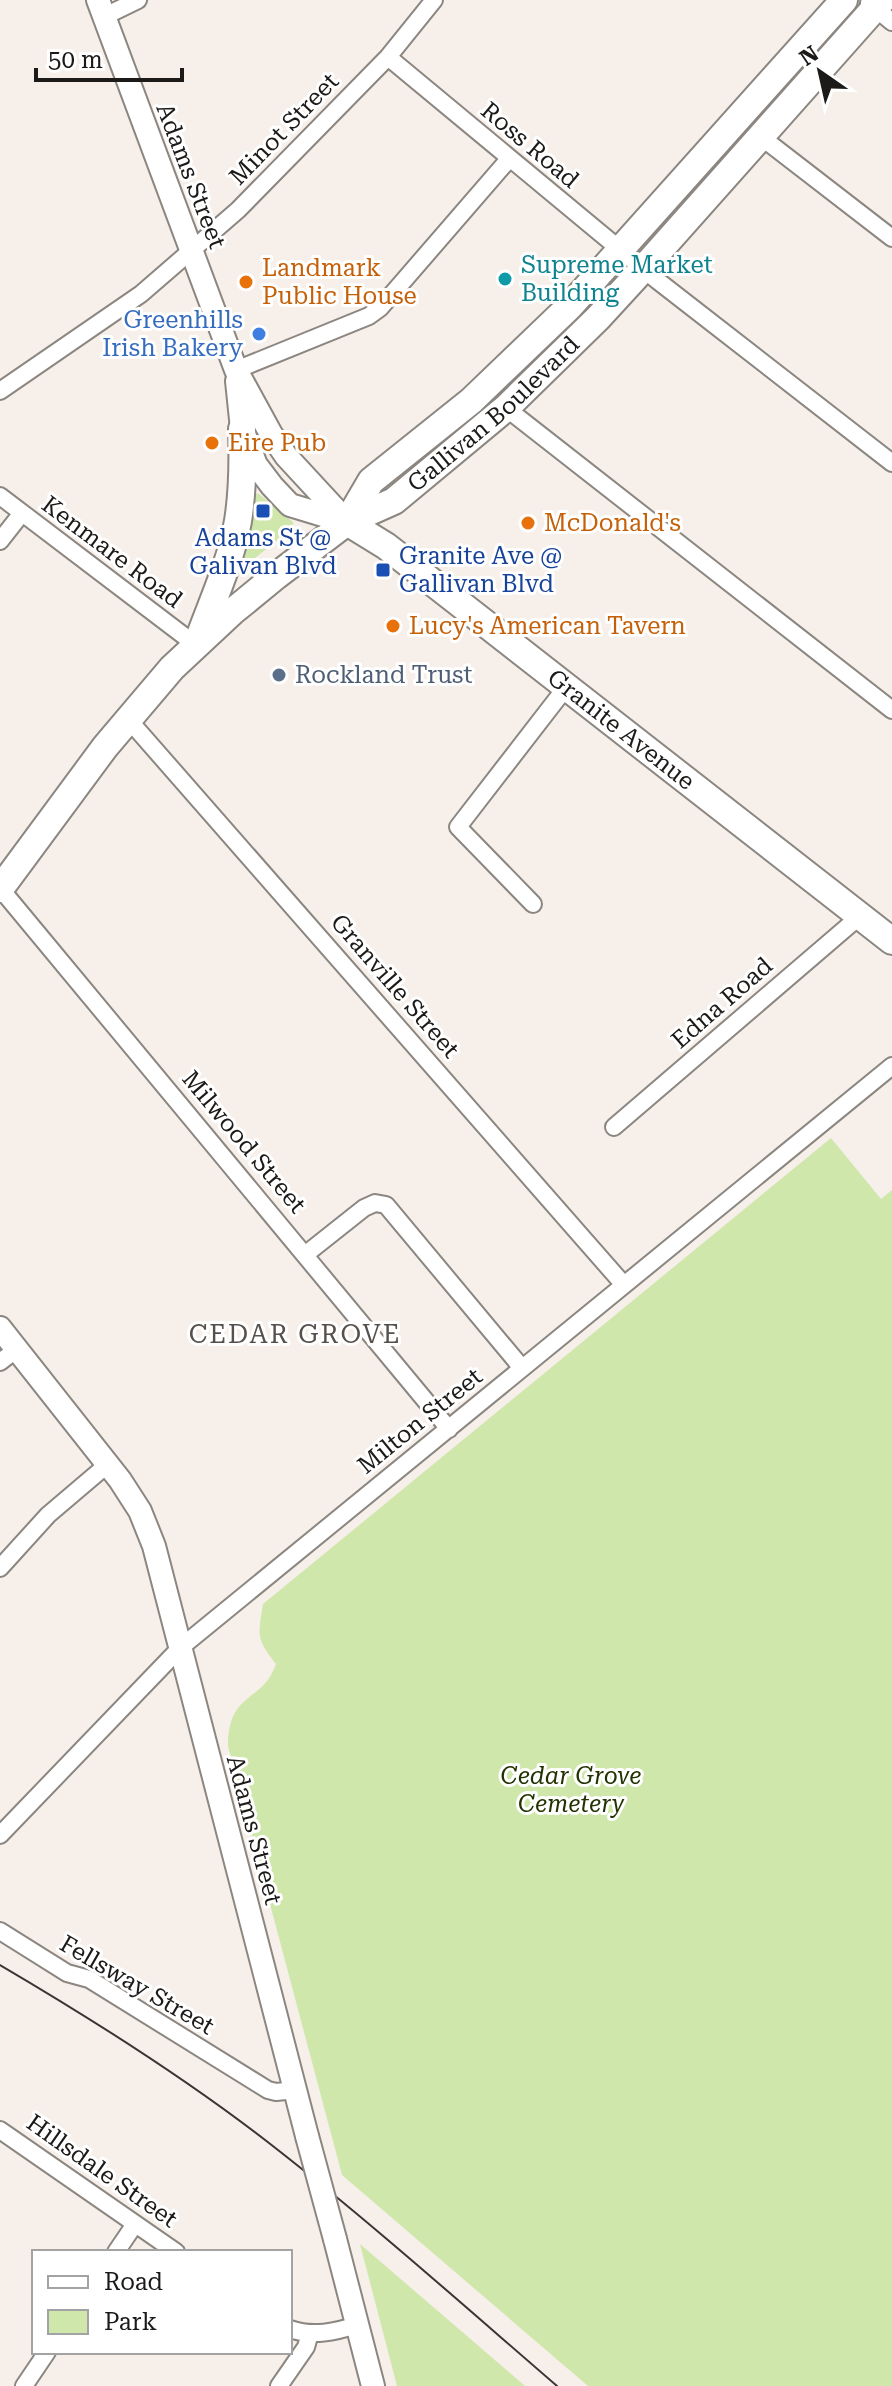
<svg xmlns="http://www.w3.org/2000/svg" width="892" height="2386" font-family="'Roboto Serif',serif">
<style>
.green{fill:#d0e7ac}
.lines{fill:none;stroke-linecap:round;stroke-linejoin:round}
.minor-casing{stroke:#8c8681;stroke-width:20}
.secondary-casing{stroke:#8c8681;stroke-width:26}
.trunk-casing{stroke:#8c8681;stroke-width:30}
.minor{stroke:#fff;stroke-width:16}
.secondary{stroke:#fff;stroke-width:22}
.trunk{stroke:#fff;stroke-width:26}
.tram{stroke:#383533;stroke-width:2}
.secondary-bridge-casing{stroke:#8c8681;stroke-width:26;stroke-linecap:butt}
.secondary-bridge{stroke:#fff;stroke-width:22}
.culture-dot{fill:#0f9aa8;stroke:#fff;stroke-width:3}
.food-dot{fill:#e8710a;stroke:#fff;stroke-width:3}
.shop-dot{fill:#3f7fe0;stroke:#fff;stroke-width:3}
.transit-dot{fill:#1a4fb4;stroke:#fff;stroke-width:3}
.service-dot{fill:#5c6f8a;stroke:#fff;stroke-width:3}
.labels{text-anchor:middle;stroke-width:6;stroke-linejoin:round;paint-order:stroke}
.street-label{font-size:24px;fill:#1c1a18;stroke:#fff}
.culture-label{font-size:24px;fill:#0d838f;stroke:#fff;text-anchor:start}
.food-label{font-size:24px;fill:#c56008;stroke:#fff;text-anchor:start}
.shop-label{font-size:24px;fill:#366cbe;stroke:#fff;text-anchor:end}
.transit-label{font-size:24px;fill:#164399;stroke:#fff}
.service-label{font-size:24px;fill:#4e5e75;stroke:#fff;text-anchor:start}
.park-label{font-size:24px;font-style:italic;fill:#233201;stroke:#fff}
.neighbourhood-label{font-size:26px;letter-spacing:2px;fill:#56504c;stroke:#fff}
</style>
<rect width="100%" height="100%" fill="#f6efea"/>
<!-- green -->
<path class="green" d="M255,493L259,494L293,522V528L255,558L245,559L243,555Z
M831,1138L881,1199L892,1190V2386H588L342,2175L228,1746C228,1691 263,1703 276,1664C256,1638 258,1636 263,1604Z
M360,2244L525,2386H397Z"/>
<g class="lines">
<defs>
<path id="minor" d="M869,3L892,22
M103,17L138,0
M388,57L658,281L892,463
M760,136L892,238
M236,370L369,316L380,308L509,159
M0,391L141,294L238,210L388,57L434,0
M506,408L892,710
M0,496L196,645
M0,541L22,513
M128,719L624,1285
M0,888L449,1429
M533,904L458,827L567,686
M614,1127L860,916
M306,1254L364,1208L375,1203L386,1205L522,1368
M0,1362L17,1349
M0,1568L48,1515L108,1464
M0,1835L180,1648L892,1066
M0,1931L67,1973L89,1979L268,2090L276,2092L296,2090
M0,2130L176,2252
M116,2252L135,2224
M290,2329C313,2337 335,2332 357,2325
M24,2386L47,2352
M279,2386L306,2347L310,2333"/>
<path id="secondary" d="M98,0L236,370L271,434L286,456L347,522
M237,381L242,429L256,465L272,486L290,505L346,522
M0,1328L120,1480L140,1511L154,1546L307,2136
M335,2239L373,2386"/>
<g id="trunk">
<path d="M347,522L371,481L471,401L570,306L844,0"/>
<path id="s1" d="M347,522L386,546L892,941"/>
<path d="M199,638C213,600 231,561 238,521C243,490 243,460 242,429"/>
<path id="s2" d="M0,889L105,747L172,668L232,612L276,576L347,522L394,501L506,408L598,318L643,269L882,0"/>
</g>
</defs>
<!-- minor casing -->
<use href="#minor" class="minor-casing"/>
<!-- secondary casing -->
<use href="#secondary" class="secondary-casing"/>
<!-- trunk casing -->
<use href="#trunk" class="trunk-casing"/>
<!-- minor -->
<use href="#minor" class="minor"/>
<!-- secondary -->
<use href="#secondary" class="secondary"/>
<!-- trunk -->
<use href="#trunk" class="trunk"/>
<!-- tram -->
<path class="tram" d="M0,1965C92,2019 184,2077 269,2143C368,2220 462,2304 557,2386"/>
<defs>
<path id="secondary-bridge" d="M307,2136L335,2239"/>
</defs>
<!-- secondary-bridge casing -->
<use href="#secondary-bridge" class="secondary-bridge-casing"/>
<!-- secondary-bridge -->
<use href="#secondary-bridge" class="secondary-bridge"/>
</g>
<!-- markers -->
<circle class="culture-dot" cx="505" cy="279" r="8"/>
<g class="food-dot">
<circle cx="246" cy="282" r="8"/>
<circle cx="212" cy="443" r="8"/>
<circle cx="528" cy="523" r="8"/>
<circle cx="393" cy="626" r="8"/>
</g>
<circle class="shop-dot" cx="259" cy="334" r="8"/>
<g class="transit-dot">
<rect x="255" y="503" width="16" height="16" rx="4"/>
<rect x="375" y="562" width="16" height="16" rx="4"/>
</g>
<circle class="service-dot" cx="279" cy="675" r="8"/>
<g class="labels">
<!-- street labels -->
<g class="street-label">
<text transform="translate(284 129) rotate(-46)" y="8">Minot Street</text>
<text transform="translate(530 145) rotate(40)" y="8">Ross Road</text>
<text transform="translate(191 176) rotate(69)" y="8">Adams Street</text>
<text dy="8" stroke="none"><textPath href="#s2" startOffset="692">Gallivan Boulevard</textPath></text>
<text transform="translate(112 552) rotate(37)" y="8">Kenmare Road</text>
<text dy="8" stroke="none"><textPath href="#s1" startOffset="344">Granite Avenue</textPath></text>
<text transform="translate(395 986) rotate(49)" y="8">Granville Street</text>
<text transform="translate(722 1003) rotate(-41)" y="8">Edna Road</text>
<text transform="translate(244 1142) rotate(50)" y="8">Milwood Street</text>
<text transform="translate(420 1421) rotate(-39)" y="8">Milton Street</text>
<text transform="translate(254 1830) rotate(75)" y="8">Adams Street</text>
<text transform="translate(137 1985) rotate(30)" y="8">Fellsway Street</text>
<text transform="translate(102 2171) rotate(35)" y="8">Hillsdale Street</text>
</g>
<!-- culture labels -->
<g class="culture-label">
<text x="521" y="273">Supreme Market<tspan x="521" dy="28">Building</tspan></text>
</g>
<!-- food labels -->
<g class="food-label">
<text x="262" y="276">Landmark<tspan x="262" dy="28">Public House</tspan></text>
<text x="228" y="451">Eire Pub</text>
<text x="544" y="531">McDonald's</text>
<text x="409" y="634">Lucy's American Tavern</text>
</g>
<!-- shop labels -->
<g class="shop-label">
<text x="243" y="328">Greenhills<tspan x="243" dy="28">Irish Bakery</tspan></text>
</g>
<!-- transit labels -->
<g class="transit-label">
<text x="263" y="546">Adams St @<tspan x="263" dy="28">Galivan Blvd</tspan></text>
<text x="399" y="564" text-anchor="start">Granite Ave @<tspan x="399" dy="28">Gallivan Blvd</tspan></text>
</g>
<!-- service labels -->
<g class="service-label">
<text x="295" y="683">Rockland Trust</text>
</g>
<!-- park labels -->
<g class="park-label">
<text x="571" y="1784">Cedar Grove<tspan x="571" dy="28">Cemetery</tspan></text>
</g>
<!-- neighbourhood labels -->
<g class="neighbourhood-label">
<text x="295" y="1343">CEDAR GROVE</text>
</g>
</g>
<!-- legend -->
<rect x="32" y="2250" width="260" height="104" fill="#ffffff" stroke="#a4a3a3" stroke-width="2"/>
<rect x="48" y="2276" width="40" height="12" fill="#ffffff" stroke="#a4a3a3" stroke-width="2"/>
<text x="104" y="2290" font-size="24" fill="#1c1a18">Road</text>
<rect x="48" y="2310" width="40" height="24" fill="#d0e7ac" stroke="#a4a3a3" stroke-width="2"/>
<text x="104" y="2330" font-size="24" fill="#1c1a18">Park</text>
<!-- north arrow -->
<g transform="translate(820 72) rotate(326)" stroke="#ffffff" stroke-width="6" paint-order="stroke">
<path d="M0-6L14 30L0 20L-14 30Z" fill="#1c1a18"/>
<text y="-12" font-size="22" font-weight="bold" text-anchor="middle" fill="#1c1a18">N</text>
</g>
<!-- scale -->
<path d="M36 68v12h146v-12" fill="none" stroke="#1c1a18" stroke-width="4"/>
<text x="48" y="68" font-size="24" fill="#1c1a18" stroke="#ffffff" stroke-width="6" paint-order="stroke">50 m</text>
</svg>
